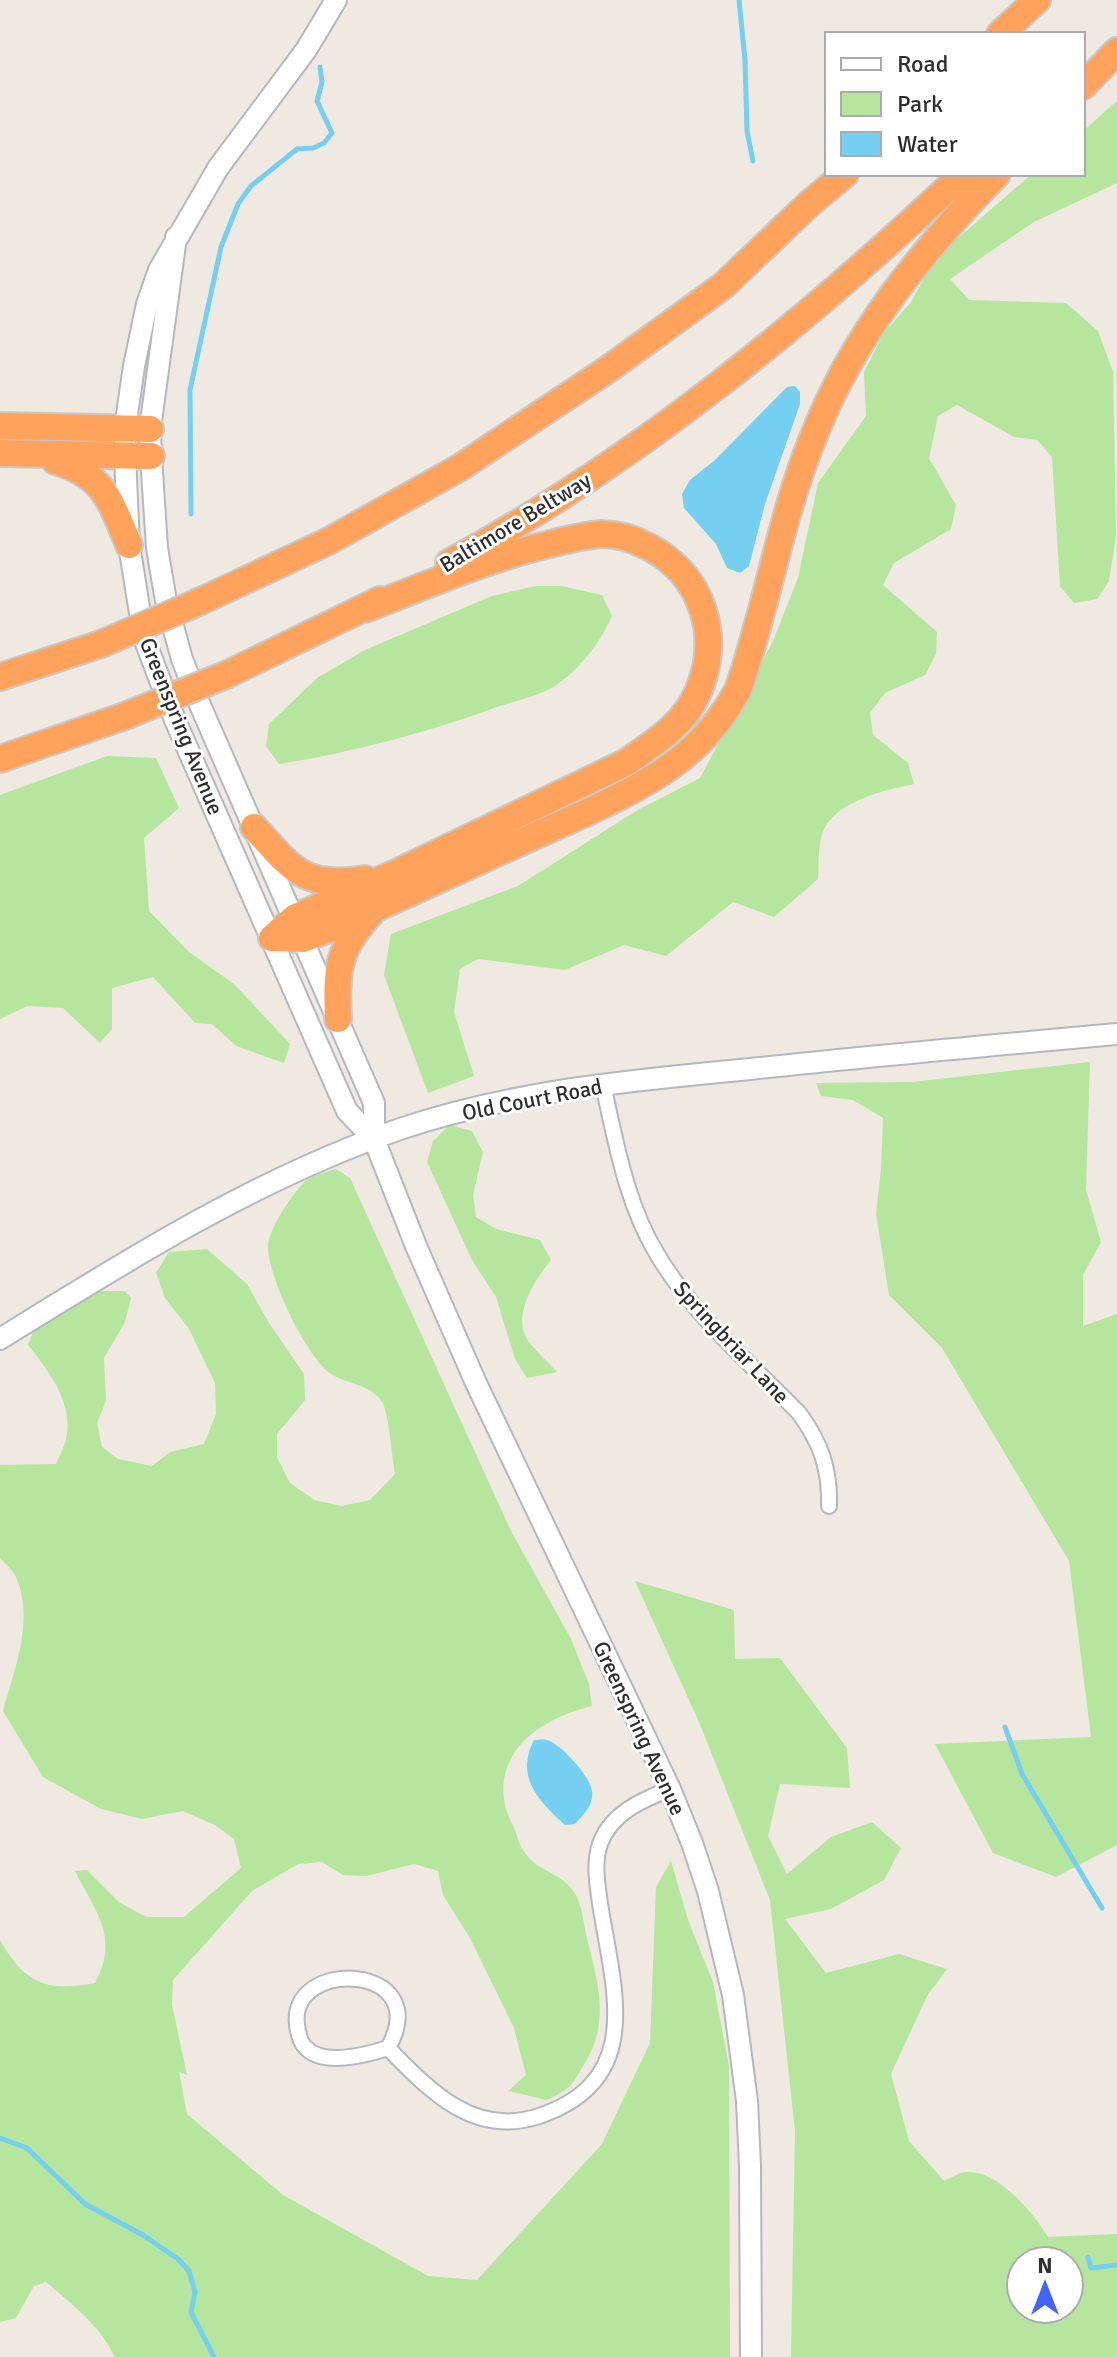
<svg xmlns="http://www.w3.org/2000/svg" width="1117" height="2357" font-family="Signika,sans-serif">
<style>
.green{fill:#b6e59e;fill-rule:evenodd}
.water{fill:#75cff0}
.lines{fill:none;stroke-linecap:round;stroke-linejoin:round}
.stream{stroke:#75cff0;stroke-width:5}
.street-casing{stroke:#b4b7c1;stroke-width:18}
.secondary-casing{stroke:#b4b7c1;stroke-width:24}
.highway-casing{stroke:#c9c9c9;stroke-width:30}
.street{stroke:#fff;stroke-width:14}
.secondary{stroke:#fff;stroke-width:20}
.highway{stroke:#ffa35c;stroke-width:26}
.highway-bridge-casing{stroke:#c9c9c9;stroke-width:30;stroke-linecap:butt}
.highway-bridge{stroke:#ffa35c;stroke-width:26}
.labels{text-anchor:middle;stroke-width:6;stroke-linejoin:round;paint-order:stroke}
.street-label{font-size:22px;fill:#2e2e2e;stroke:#fff}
</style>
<rect width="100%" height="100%" fill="#efe9e1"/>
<!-- green -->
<path class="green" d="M1117,101V183L1034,222L950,279L969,300L1066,303L1098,331L1113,372L1116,535L1109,581L1097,599L1074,603L1060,586L1052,457L1037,440L1014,437L957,405L938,416L929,458L956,505L951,529L894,563L883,585L937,632L936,654L925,675L885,693L870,713L873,735L908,763L914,784C885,790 833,801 822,834C818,847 819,865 818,879L774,917L733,902L666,956L624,945L565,970L478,959L460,969L454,1012L474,1076L428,1093L384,975L391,934L518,886L636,811L700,778L773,641L798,578L818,483L866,416L864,372L884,333L911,302L935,258L1032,174H1083V131Z
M536,586H561L602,595L612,616C600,643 580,669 555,686C539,696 515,701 497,707C426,733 354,752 279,764L266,746L269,724L317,678L365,650L492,596Z
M107,756L156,758L179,808L144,838L149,911L189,952L234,984L290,1044L284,1063L236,1046L212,1024L195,1023L153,977L112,988V1029L100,1043L63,1008L27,1006L0,1019V795Z
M1090,1062L1086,1190L1101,1242L1083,1275V1326L1117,1314V1845L1056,1877L993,1853L935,1744L1091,1737L1069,1561L942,1348L889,1295L876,1214L881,1169L883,1118L853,1100L821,1096L816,1083L912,1082Z
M450,1125L472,1131L483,1152L473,1195L476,1217L496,1229L540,1240L551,1260C535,1279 512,1315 527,1339C535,1351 548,1362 557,1372L527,1378L515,1359L496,1297L472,1260L427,1162L433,1141Z
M336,1169L350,1178L511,1531L571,1639L589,1684L592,1706C545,1717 493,1749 505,1805C506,1812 511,1820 514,1828C517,1835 519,1844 523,1850C537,1873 560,1871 574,1892C582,1903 584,1925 587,1939C598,1982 610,2022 585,2063C571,2086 572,2088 547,2100L508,2091L526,2075L514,2028L470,1938L443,1895L438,1871L414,1864L367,1876L343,1875L322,1862L298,1864L252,1891L173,1980L172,2005L187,2075L179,2072L187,2114L283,2195L428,2276L477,2280L602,2144L650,2043L656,1887L671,1861L688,1920L713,1982L729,2066L730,2357H115C100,2326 72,2304 46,2282L34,2286L16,2318L0,2322V1940C25,1984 46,1992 95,1983C120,1937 95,1911 75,1871L87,1870L119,1902L146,1917H184L241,1868L234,1839L215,1825L183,1811L142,1819L101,1809L43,1777L3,1711C14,1670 35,1620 16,1577C13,1570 5,1564 0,1558V1465L56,1464C59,1456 64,1448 66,1439C74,1404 49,1371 28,1345L35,1327L99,1291H125L131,1298L125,1322L104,1358L106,1401L97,1423L102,1447L118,1459L152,1466L170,1452L204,1444L216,1414L215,1383L189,1329L165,1298L156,1273L169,1252L207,1249L247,1284L269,1323L304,1374L305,1400L277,1434V1457L290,1483L314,1500L342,1506L370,1500L395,1474C392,1458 389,1413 382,1402C370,1382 341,1385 325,1369C303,1348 269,1278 268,1248C267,1231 294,1190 307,1180C316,1174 327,1172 336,1169Z
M635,1581L734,1610L735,1659L780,1658L847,1748L850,1788L780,1784L768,1836L787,1874L831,1837L872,1822L901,1848L884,1880L831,1909L785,1919L826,1973L899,1954L947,1969L927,1996L891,2074L909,2141L944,2181C949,2178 956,2175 961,2173C995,2165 1033,2213 1048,2237L1117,2234V2357H791L795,2131L770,1900L699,1722ZM1021,2261H1069V2309H1021Z"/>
<!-- water -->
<path class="water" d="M795,386L800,392V404L765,504L749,566L740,573L727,568L716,544L684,508L682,494L690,480L715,460L787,387Z
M534,1740C537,1740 543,1739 547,1740C560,1743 591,1777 592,1791C594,1805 584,1814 575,1824L565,1825C538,1801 515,1776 534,1740Z"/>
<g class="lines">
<!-- stream -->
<path class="stream" d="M739,0L745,60L747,131L753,161
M191,514L190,390L221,247L238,204L251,186L297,149L313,148L324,143L332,133L317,101L322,82L320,67
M1005,1727L1022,1774L1102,1908
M0,2138L27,2148L85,2204L143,2235L178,2259L189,2271L195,2292L191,2312L214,2357
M1088,2257L1091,2268L1117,2265"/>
<defs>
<path id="street" d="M603,1085C616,1142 626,1203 657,1254C693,1315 750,1363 799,1413C821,1443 830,1469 829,1506
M388,2048C366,2055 323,2067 305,2047C300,2042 298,2032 297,2025C288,1957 436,1963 388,2048C429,2090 474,2138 539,2116C643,2081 615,1994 601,1910C598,1889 593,1864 600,1844C611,1813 642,1800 670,1789"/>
<path id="secondary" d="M336,0L306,50L218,168L159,270L147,304L134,366L125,428V456L129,545L144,638L175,720L347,1111L374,1139
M176,237L150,429L151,456L157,548L166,601L182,659L200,705L374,1103V1139L416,1246L476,1383L670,1789L692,1843L708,1891L733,1995L747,2101L750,2167L751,2357
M0,1339C129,1259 256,1179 400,1129C512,1091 633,1080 750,1069C873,1056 995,1045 1117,1034"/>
<path id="highway" d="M1000,34L1037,0
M1083,86L1117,51
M0,426L150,429
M0,453L151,456
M55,461C105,476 110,500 129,545
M449,563C638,460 807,321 963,174
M201,601L329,541L461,467L610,368L723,286L808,205L845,174
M228,674L380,600
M0,677L101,644
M0,759L125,716
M254,827C292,869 303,889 365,879
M272,938L303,939L334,927C401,897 467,867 534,836C584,814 654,785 693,748C712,731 726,712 738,690C767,607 780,519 813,438C853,335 921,252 997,174
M272,938L294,918L396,873L625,763C653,744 685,724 698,692C722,637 703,575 649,547C634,539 619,534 602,534C586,535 570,539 554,543C489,558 427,585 365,609
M338,1019C336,970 337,950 371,913"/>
</defs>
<!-- street casing -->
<use href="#street" class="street-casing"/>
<!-- secondary casing -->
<use href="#secondary" class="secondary-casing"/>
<!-- highway casing -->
<use href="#highway" class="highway-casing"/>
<!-- street -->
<use href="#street" class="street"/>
<!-- secondary -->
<use href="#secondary" class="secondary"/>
<!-- highway -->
<use href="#highway" class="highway"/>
<defs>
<path id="highway-bridge" d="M101,644L201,601
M125,716L228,674"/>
</defs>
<!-- highway-bridge casing -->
<use href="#highway-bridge" class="highway-bridge-casing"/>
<!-- highway-bridge -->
<use href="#highway-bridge" class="highway-bridge"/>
</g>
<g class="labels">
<!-- street labels -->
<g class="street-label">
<text transform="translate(515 522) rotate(-31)" y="8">Baltimore Beltway</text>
<text transform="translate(182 726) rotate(68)" y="8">Greenspring Avenue</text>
<text transform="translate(532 1099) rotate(-11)" y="8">Old Court Road</text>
<text transform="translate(732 1342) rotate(47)" y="8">Springbriar Lane</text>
<text transform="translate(640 1728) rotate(65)" y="8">Greenspring Avenue</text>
</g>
</g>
<!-- legend -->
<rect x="825" y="32" width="260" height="144" fill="#ffffff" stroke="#ababab" stroke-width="2"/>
<rect x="841" y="58" width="40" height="12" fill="#ffffff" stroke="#ababab" stroke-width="2"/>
<text x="897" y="72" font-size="24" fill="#2e2e2e">Road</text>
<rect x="841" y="92" width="40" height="24" fill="#b6e59e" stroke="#ababab" stroke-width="2"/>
<text x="897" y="112" font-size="24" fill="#2e2e2e">Park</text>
<rect x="841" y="132" width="40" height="24" fill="#75cff0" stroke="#ababab" stroke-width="2"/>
<text x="897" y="152" font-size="24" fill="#2e2e2e">Water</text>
<!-- north arrow -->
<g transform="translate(1045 2285)"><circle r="38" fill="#ffffff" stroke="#ababab" stroke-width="2"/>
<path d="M0-6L14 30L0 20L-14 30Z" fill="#4264fb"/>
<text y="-12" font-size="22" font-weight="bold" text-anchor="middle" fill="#2e2e2e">N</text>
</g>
</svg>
